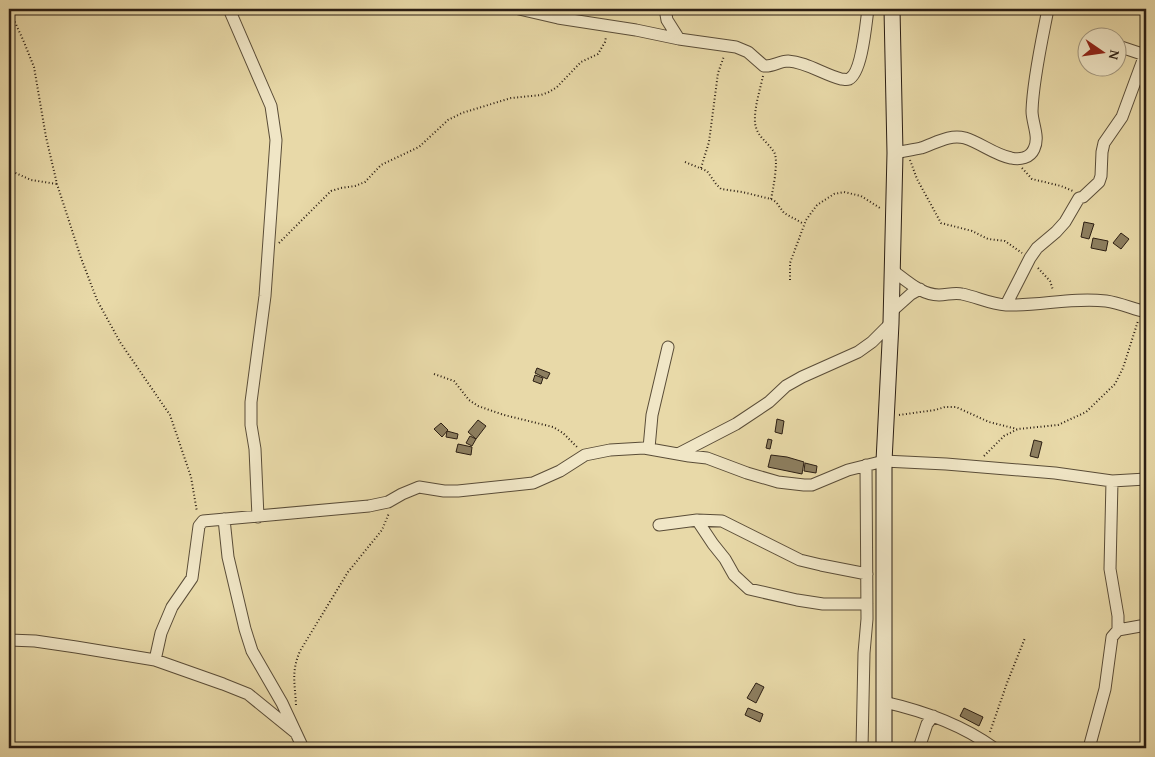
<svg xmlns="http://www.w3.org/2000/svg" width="1155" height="757" font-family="'Gentium Book Plus',serif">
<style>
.building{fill:#8d7f60;stroke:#2b1e13}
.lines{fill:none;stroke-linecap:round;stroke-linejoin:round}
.minor-casing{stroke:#5a4d38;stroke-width:13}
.secondary-casing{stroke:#2b1e13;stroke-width:17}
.path{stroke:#2b1e13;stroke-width:2;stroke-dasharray:1 2.5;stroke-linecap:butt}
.minor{stroke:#f0e6c6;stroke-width:11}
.secondary{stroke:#f0e6c6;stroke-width:15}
</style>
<rect width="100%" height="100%" fill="#e8d9a8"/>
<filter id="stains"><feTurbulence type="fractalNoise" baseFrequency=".004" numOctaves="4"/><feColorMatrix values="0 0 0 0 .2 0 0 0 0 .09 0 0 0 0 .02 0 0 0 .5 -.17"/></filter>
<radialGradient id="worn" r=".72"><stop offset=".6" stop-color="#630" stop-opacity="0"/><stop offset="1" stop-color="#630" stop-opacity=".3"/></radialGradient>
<!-- building -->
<path class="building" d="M1084,222L1094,224L1089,239L1081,237Z
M1121,233L1129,239L1121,249L1113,243Z
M1093,238L1108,241L1106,251L1091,248Z
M537,368L550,373L547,379L535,373Z
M535,375L543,378L541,384L533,381Z
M777,419L784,421L782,434L775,432Z
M478,420L486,426L476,439L468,432Z
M441,423L448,430L442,437L434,429Z
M447,431L458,434L457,439L446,437Z
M470,436L476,439L472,446L466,443Z
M768,439L772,440L770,449L766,448Z
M1034,440L1042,442L1038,458L1030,456Z
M458,444L472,447L471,455L456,452Z
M771,455L787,457L804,462L802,474L768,467Z
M805,463L817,466L816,473L804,471Z
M756,683L764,687L756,703L747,698Z
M748,708L763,714L760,722L745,715Z
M964,708L983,717L979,726L960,716Z"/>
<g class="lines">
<defs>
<path id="minor" d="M229,9L271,106L276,140L265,296L251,402V425L255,449L258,517
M519,9L558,18L636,30L679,39L736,47L748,52L764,66C773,67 779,61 788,61C806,62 823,74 841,79C844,79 846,80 849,79C862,73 866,23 868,9
M665,9L667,20L679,39
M1118,46L1145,55
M895,153C903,151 912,150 921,148C936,143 949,134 965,138C981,143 995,155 1011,158C1020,160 1030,158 1034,149C1040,137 1032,123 1032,111C1033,79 1042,40 1048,9
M892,270C906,280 921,295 939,295C947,295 954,292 962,294C977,297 990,304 1006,305C1040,306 1072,297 1106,301C1120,303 1133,309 1146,312
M1006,305L1030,258L1037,248L1056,232L1065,222L1079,198L1083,197L1099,182L1101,176L1102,152L1104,143L1122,117L1146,52
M892,311L911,294L920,289
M649,448L652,415L668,347
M678,454L736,424L769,402L786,386L802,377L858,352L872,342L891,323
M1112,481L1110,569L1118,616V630
M224,519L228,557L245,629L252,651L282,703L296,733
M697,520L713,544L725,559L734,575L749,589L797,600L823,604H867
M659,525L697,520L722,521L800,560L821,565L867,574
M9,640L35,641L76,647L155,660L223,684L248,694L296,733L303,748
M155,660L161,633L172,607L192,578L199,526L203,521L369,506L388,502L402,494L419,487L444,491H458L533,483L560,471L585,455L610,450L644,448L689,456L707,458L747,473L778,482L804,485H812L848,470L884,461L946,464L1055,473L1112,481L1146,479
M884,702C924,711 961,724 994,748
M862,748L864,653L867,619L866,465
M919,748L927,724L933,716
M1089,748L1105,689L1112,637L1118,630L1146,625"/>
<path id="secondary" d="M884,748V461L891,323L895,153L892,9"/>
</defs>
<!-- minor casing -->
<use href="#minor" class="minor-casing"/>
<!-- secondary casing -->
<use href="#secondary" class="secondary-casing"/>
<!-- path -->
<path class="path" d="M9,9L24,42L34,67L46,137L57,184L81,258L97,300L120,342L170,415L191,477L197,512
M763,76C760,90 754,108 755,123C757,137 767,141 774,152C779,160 773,189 771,199
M910,160L917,179L941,223L972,231L988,239L1005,241L1022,253
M685,162L707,171L716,184L721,189L742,192L771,199L776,202L784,213L804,224
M701,168L709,142L718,73L724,56
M1022,168L1032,179L1061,186L1073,191
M9,170L31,180L57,184
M279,243L331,191L341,188L355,186L365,182L381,165L419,147L448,120L462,113L511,98L541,95L549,92L557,87L581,62L598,54L605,42L606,37
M1038,268L1050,281L1053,290
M790,280V263L806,220L817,205L834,194L844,192L861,196L880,208
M434,374L454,381L469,400L478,406L504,415L553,427L563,433L578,448
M899,415L935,410L945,407H956L989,422L1017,429
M984,456L1004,436L1018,429L1058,425L1086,412L1115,384L1123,368L1138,321
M296,705C295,683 291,672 300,651L348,572L382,530L389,513
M990,732L1007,683L1025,638"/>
<!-- minor -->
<use href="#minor" class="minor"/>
<!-- secondary -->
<use href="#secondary" class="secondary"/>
</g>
<!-- margin -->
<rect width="1155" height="757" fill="none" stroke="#e8d9a8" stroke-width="30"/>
<rect x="10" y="10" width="1135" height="737" fill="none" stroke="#2b1e13" stroke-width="2.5"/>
<rect x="15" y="15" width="1125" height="727" fill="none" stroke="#2b1e13"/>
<!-- north arrow -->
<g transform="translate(1102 52) rotate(103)"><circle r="24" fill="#f0e6c6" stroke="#a1967e"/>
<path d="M0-4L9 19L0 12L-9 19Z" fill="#8f2418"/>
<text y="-8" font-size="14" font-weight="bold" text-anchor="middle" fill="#2b1e13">N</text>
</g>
<rect width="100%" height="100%" filter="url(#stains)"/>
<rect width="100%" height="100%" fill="url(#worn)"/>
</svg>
